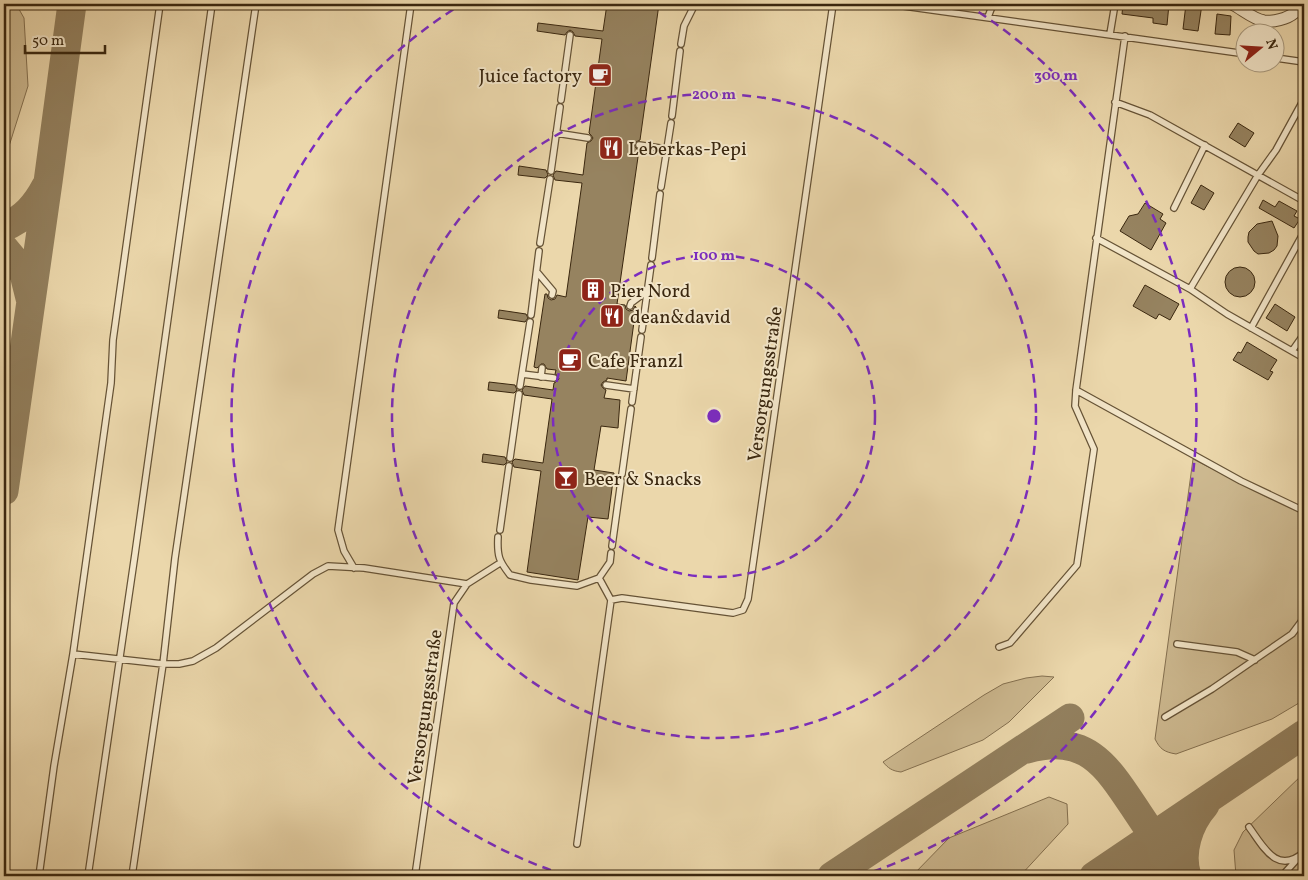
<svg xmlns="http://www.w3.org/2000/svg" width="1308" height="880" font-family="Vollkorn,serif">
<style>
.green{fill:#cdb990;stroke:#847050}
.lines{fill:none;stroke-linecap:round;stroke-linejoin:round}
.taxiway{stroke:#927f5d;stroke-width:29}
.building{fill:#968360;stroke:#3a270f}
.lane-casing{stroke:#665336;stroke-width:8}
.street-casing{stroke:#665336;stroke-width:13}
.lane{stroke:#f2e5c8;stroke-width:5.5}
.street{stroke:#f2e5c8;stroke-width:11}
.ring{fill:none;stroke:#7b2cbf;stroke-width:2.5;stroke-dasharray:9 6}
.labels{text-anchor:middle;stroke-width:4;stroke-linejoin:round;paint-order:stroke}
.poi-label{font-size:19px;fill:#3a270f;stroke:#f2e5c8;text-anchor:start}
.street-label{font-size:19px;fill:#3a270f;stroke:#f2e5c8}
.centre{fill:#7b2cbf;stroke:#f2e5c8;stroke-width:2.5}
.ring-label{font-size:15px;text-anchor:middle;font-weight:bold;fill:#7b2cbf;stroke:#f2e5c8;stroke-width:4;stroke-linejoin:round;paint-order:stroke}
</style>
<rect width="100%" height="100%" fill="#ebd7ab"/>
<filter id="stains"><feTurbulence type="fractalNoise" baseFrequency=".004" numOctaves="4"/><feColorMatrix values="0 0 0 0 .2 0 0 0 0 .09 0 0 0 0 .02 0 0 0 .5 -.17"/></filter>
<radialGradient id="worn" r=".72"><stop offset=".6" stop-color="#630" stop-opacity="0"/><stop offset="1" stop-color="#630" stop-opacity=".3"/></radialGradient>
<!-- green -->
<path class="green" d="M4,4H16L24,18L28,86L4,162Z
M1193,459L1265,496L1300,512L1304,517V596L1300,613L1304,614V700L1272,719L1176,754C1164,752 1160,749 1155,739Z
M1042,676L1054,677L1009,722L983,740L901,772C892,771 888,768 883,762L984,695L1003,684L1026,678Z
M1304,773V876H1236L1234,850L1243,832Z
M1049,797L1067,804L1068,824L1020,876H912L949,838Z"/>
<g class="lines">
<!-- taxiway -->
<path class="taxiway" d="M4,227C24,219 36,205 46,186
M4,248L14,260L24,274L30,298
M4,491L48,182L72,4
M1027,749C1088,732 1108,768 1138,813C1152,834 1166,855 1180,876
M1104,873C1125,865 1147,866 1167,876
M832,876L1070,718
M1094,876L1304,734
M1187,876C1179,852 1189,823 1205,805"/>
</g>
<!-- building -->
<path class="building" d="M607,4H659L640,140L636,142L634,145L636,148L639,150L617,304L625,305L626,309L629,311L633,310L635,306L636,307L626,381L607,378V380L603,382L601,385L603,388L606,390L604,398L620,400L618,428L601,426L594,470L614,473L608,519L588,517L578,580L527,572L541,471L514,467L512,462L515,459L543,463L552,399L524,395L522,390L525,386L553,390L554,383L556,382L559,379L558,376L555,374L556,370L547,369L544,364H541L537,368L534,367L545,294H547L548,298L551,300L555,299L557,295L566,297L582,183L555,180L553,175L556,171L583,175L587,143L591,141L593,138L591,135L589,133L602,39L575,36L573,32L570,30L567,32L565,35L537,31L538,23L603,31Z
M1123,4H1169L1167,25L1153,23V18L1122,14Z
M1186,4H1202L1198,31L1183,29Z
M1217,14L1231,16L1230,35L1215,34Z
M1238,123L1254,133L1245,147L1229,137Z
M519,166L546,170L548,175L545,178L518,175Z
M1201,185L1214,193L1204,210L1191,203Z
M1263,200L1275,207L1279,201L1297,211L1294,216L1300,219L1294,228L1259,208Z
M1145,203L1163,214L1160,219L1166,223L1151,250L1120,231L1129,216L1138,214Z
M1272,221L1278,236L1277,246L1274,250L1269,253L1258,254L1254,251L1248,242V237L1249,232L1257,224Z
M1225 282a15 15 0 1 1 30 0a15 15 0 1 1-30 0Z
M1145,285L1179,304L1170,320L1159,314L1156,319L1133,306Z
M1275,304L1295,317L1287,331L1266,318Z
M499,310L526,314L528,318L525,322L498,318Z
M1247,342L1277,360L1270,371L1273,372L1268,380L1233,360L1238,352L1241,353Z
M489,382L515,385L517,390L514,393L488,390Z
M483,454L505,457L507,462L504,465L482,462Z"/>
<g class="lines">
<defs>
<path id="lane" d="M160,4L113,340L111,383L73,654L163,664H179L193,661L216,648L313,574L328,566L364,568L467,584
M889,4L1246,54
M988,17L993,4
M1110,34L1115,4
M681,44L684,26L695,4
M1276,58L1304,62
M561,100L570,35
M1115,102L1150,115L1304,201
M672,116L680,51
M556,133L588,138
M639,145L667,149
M551,171L560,107
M661,187L671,123
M1174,208L1205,145
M1096,238L1190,289L1227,314L1304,358
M540,243L550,179
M652,258L660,194
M537,272L553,291L552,295
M1190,289L1258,175L1276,150L1304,99
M630,306L631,303L647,291
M531,315L539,251
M1251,328L1304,232
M642,330L651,265
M1292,351L1304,334
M522,374L554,378
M541,377L542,368
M606,385L634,389
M520,386L530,322
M1076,390L1241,481L1304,511
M632,402L641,337
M510,458L519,394
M622,474L631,409
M500,530L509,466
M498,537C497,556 499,561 510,575L531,580L577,586L599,578L610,562L611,553
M612,546L621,481
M354,568L344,551L338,530L411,4
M599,578L611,600L622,598L733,613L743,610L748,599L833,4
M1177,644L1237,652L1255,660
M999,647L1010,643L1077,565L1094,449L1075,406L1076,390L1125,36
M1165,717L1212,689L1292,634L1304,618
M1249,827C1263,846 1277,876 1304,852
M577,844L611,600
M39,876L54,766L73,654
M88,876L135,554L212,4
M132,876L163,664L175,558L256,4
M415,876L454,603L467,584L500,563
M1282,876L1299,857"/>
<path id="street" d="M1232,4C1242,9 1253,19 1264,21C1273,22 1287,19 1294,13C1297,10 1300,7 1302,4"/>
</defs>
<!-- lane casing -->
<use href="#lane" class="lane-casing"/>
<!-- street casing -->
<use href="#street" class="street-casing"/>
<!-- lane -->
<use href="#lane" class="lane"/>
<!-- street -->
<use href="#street" class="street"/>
</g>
<!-- distance rings -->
<g class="ring">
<circle cx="714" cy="416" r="161"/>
<circle cx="714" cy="416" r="322"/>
<path d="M565 875A483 483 0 0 1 462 4M966 4A483 483 0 0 1 863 875"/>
</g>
<!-- icons -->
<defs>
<symbol id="cafe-square" viewBox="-11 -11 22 22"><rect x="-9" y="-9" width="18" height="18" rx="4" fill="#8f2418" stroke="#f2e5c8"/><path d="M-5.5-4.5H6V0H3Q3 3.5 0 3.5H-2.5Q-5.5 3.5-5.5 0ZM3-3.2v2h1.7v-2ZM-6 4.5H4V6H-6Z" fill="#fff"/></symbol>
<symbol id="restaurant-square" viewBox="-11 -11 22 22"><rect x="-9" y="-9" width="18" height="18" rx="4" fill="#8f2418" stroke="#f2e5c8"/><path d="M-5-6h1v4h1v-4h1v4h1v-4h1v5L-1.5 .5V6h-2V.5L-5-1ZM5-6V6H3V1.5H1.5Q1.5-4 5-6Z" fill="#fff"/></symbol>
<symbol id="building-square" viewBox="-11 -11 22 22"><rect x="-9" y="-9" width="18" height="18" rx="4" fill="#8f2418" stroke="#f2e5c8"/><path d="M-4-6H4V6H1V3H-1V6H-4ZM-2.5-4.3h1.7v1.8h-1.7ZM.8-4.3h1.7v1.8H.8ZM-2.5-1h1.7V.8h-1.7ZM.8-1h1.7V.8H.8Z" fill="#fff"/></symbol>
<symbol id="bar-square" viewBox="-11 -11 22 22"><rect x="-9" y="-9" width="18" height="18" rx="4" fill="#8f2418" stroke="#f2e5c8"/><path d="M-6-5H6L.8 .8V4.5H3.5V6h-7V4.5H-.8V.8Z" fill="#fff"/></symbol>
</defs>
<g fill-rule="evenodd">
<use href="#cafe-square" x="586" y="61" width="28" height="28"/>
<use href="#restaurant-square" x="597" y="134" width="28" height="28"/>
<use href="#building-square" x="579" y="276" width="28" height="28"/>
<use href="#restaurant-square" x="598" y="302" width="28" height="28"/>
<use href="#cafe-square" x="556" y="346" width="28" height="28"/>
<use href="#bar-square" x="552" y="464" width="28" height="28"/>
</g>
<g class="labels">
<!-- poi labels -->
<g class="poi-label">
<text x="582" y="82" text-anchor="end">Juice factory</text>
<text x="628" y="155">Leberkas-Pepi</text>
<text x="610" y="297">Pier Nord</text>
<text x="630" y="323">dean&amp;david</text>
<text x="588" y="367">Cafe Franzl</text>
<text x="584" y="485">Beer &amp; Snacks</text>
</g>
<!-- street labels -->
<g class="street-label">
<text transform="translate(764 384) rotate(-82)" y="7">Versorgungsstraße</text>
<text transform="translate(424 707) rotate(-82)" y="7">Versorgungsstraße</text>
</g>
</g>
<circle cx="714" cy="416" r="8" class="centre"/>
<g class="ring-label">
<text x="1056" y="80">300 m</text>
<text x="714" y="99">200 m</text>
<text x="714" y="260">100 m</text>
</g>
<!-- margin -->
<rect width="1308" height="880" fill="none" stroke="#ebd7ab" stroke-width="20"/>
<rect x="5" y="5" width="1298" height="870" fill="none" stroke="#3a270f" stroke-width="2.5"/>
<rect x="10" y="10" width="1288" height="860" fill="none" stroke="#3a270f"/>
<!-- north arrow -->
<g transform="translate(1260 48) rotate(72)"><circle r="24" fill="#f2e5c8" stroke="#a8997e"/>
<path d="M0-4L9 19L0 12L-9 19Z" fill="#8f2418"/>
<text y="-8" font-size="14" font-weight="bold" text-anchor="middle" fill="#3a270f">N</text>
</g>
<!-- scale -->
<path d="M25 45v8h80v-8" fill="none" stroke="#3a270f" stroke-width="2.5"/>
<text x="32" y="45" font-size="15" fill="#3a270f" stroke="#f2e5c8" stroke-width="4" paint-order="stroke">50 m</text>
<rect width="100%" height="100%" filter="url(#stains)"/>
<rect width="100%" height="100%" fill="url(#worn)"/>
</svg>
